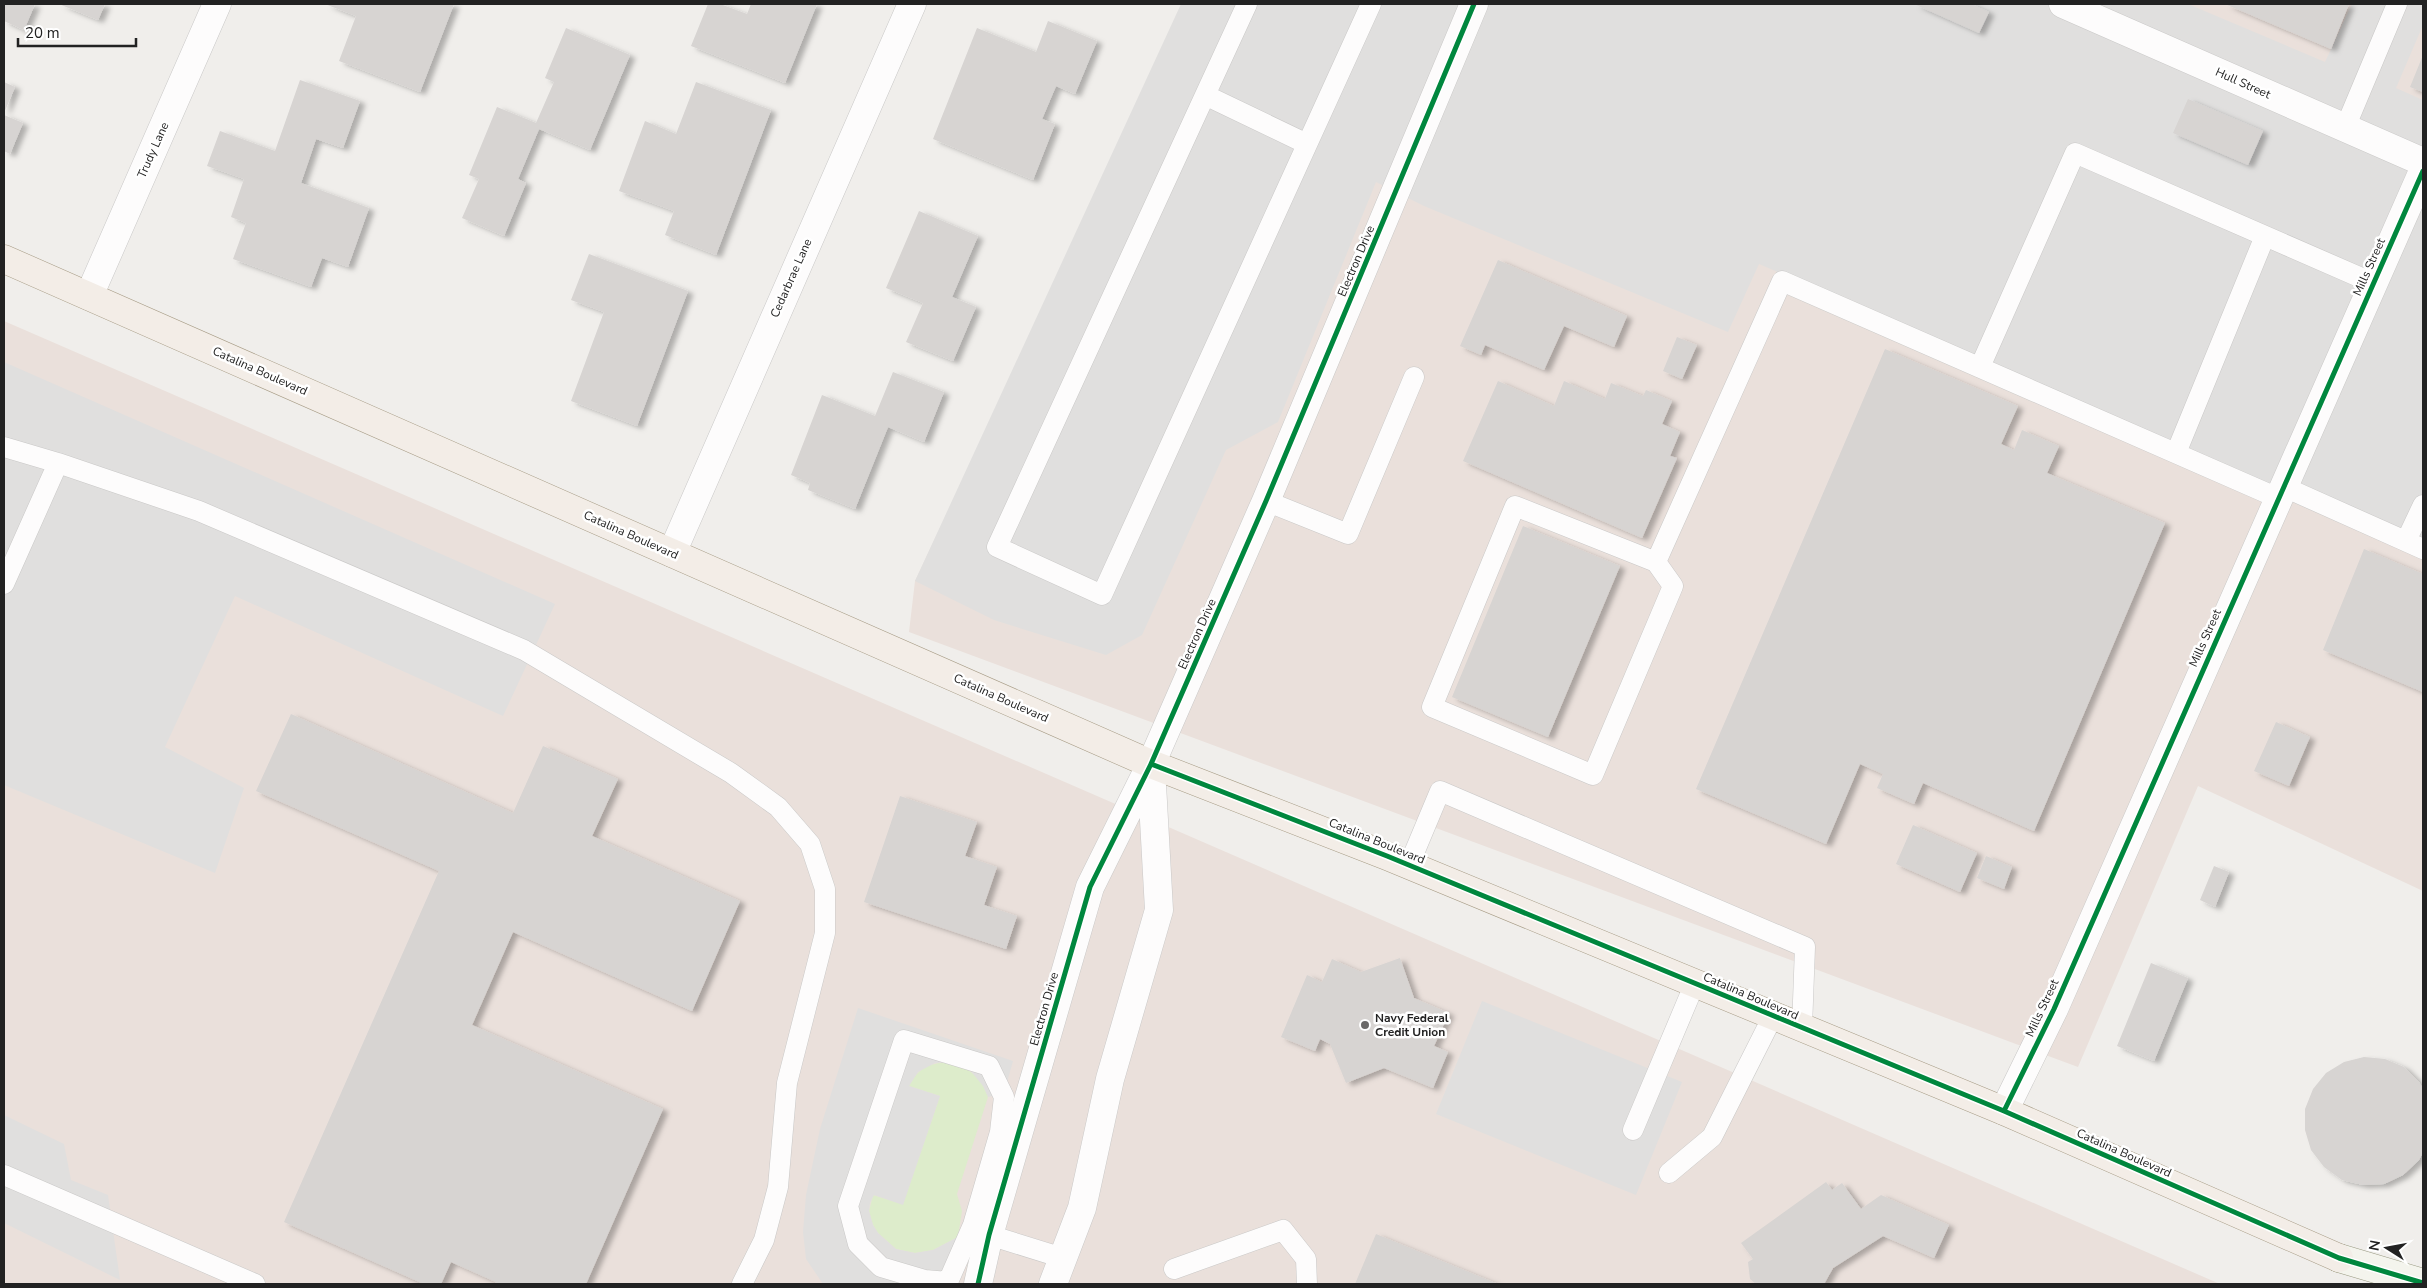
<svg xmlns="http://www.w3.org/2000/svg" width="2427" height="1288" font-family="'Nunito Sans',sans-serif">
<style>
.military{fill:#eae0db}
.grass{fill:#ddeccb}
.parking{fill:#e0dfde}
.building{fill:#d7d4d2;filter:url(#shadow)}
.lines{fill:none;stroke-linecap:round;stroke-linejoin:round}
.service-casing{stroke:#c9c8c7;stroke-width:21}
.minor-casing{stroke:#c9c8c7;stroke-width:29}
.secondary-casing{stroke:#999a82;stroke-width:29}
.primary-casing{stroke:#a79c86;stroke-width:29}
.service{stroke:#fdfcfc;stroke-width:20}
.minor{stroke:#fdfcfc;stroke-width:28}
.secondary{stroke:#f4f4ed;stroke-width:28}
.primary{stroke:#f3ede7;stroke-width:28}
.cycleway-casing{stroke:#fff;stroke-width:8}
.cycleway{stroke:#00873e;stroke-width:5}
.poi-dot{fill:#6a6968;stroke:#fff;stroke-width:2}
.labels{text-anchor:middle;stroke-width:5;stroke-linejoin:round;paint-order:stroke}
.street-label{font-size:12px;fill:#222;stroke:#fff}
.poi-label{font-size:12px;font-weight:bold;fill:#222;stroke:#fff;text-anchor:start}
</style>
<defs>
<filter id="shadow"><feDropShadow dx="5.5" dy="3" stdDeviation="2.5" flood-color="#0004"/></filter>
</defs>
<rect width="100%" height="100%" fill="#f0eeeb"/>
<!-- military -->
<path class="military" d="M1187,4H2423V891L2198,786L2078,1067L909,632L915,581Z
M4,321L2220,1284H4Z"/>
<!-- grass -->
<path class="grass" d="M949,1062C969,1069 981,1075 988,1097L957,1194L962,1211L958,1237L933,1250L915,1253L896,1249L878,1233L873,1225L869,1211L873,1195L903,1204L940,1096L909,1086C918,1068 929,1063 949,1062Z"/>
<!-- parking -->
<path class="parking" d="M1181,4H2188L2325,62L2352,4H2423V25L2396,88L2423,100V560L1969,353L1759,264L1728,332L1424,206L1376,182L1278,422L1226,450L1142,635L1106,655L994,620L915,581Z
M4,362L555,604L503,716L235,596L165,747L244,788L215,873L4,785Z
M1482,1001L1682,1082L1636,1195L1436,1114Z
M858,1008L1013,1061L1004,1093L988,1097L983,1086L970,1070L949,1062L935,1063L918,1072L909,1086L940,1096L903,1205L874,1195L870,1203L869,1211L873,1225L878,1233L896,1249L915,1253L933,1250L958,1237L951,1284H823L806,1259L803,1232L806,1195L820,1129Z
M4,1115L64,1144L71,1180L108,1195L120,1280L4,1223Z"/>
<!-- building -->
<path class="building" d="M4,4H35L24,30L4,21Z
M59,4H105L98,20Z
M325,4H454L420,92L339,61L356,16Z
M708,4H720L747,14L751,4H817L785,83L691,46Z
M1914,4H1971L1989,12L1979,33Z
M2225,4H2349L2331,49Z
M1048,21L1097,41L1075,94L1056,86L1042,119L1055,124L1033,180L933,139L977,28L1036,52Z
M566,28L630,55L590,150L539,129L518,179L526,183L504,236L462,218L479,179L469,175L497,107L536,123L554,82L545,78Z
M2423,55V92L2410,87Z
M300,80L360,101L343,148L316,139L301,183L369,208L348,267L322,258L311,287L233,259L246,223L231,217L244,179L207,166L220,131L275,151Z
M4,82L15,87L4,113Z
M696,82L771,110L716,255L665,235L674,211L619,191L645,121L676,134Z
M2188,99L2263,131L2248,165L2173,133Z
M4,115L23,123L10,154L4,151Z
M919,211L978,236L952,297L976,307L953,361L906,342L923,303L886,288Z
M589,254L688,291L637,426L571,401L604,312L571,300Z
M1498,260L1627,316L1614,347L1564,326L1544,370L1485,345L1481,355L1460,346Z
M1677,337L1697,345L1682,379L1663,371Z
M1885,349L2018,406L2001,444L2014,450L2022,430L2059,446L2047,473L2165,523L2034,831L1923,783L1914,804L1877,788L1883,774L1860,764L1826,844L1696,789Z
M893,372L944,392L924,442L888,427L855,509L808,490L810,483L791,475L822,395L875,416Z
M1498,381L1554,406L1564,381L1605,399L1611,383L1643,396L1646,390L1672,401L1662,424L1680,432L1670,456L1677,458L1642,538L1463,461Z
M1523,526L1620,566L1548,737L1452,697Z
M2364,549L2423,574V692L2323,650Z
M291,714L513,813L543,746L618,779L592,836L740,901L692,1011L513,932L472,1025L663,1109L586,1284H495L496,1282L451,1262L441,1284H424L284,1222L439,871L256,791Z
M2276,722L2310,737L2289,786L2254,771Z
M900,796L977,822L965,856L997,867L984,905L1017,916L1006,949L864,902Z
M1913,825L1977,853L1960,892L1896,864Z
M1986,856L2012,867L2004,889L1977,878Z
M2214,866L2229,872L2215,907L2200,900Z
M1400,958L1414,998L1449,1013L1434,1046L1448,1052L1433,1088L1384,1068L1346,1083L1330,1044L1320,1039L1315,1051L1281,1037L1307,975L1322,982L1332,959L1361,972Z
M2151,963L2188,978L2154,1061L2117,1046Z
M2364,1057L2385,1059L2404,1067L2419,1082L2423,1089V1152L2419,1160L2403,1175L2384,1184L2363,1185L2342,1180L2324,1167L2311,1150L2305,1130V1109L2313,1089L2326,1073L2344,1062Z
M1826,1182L1832,1190L1842,1183L1861,1209L1881,1195L1949,1225L1934,1258L1883,1236L1833,1268L1824,1284H1756L1750,1279L1748,1262L1753,1259L1741,1243Z
M1376,1234L1498,1284H1355Z"/>
<g class="lines">
<defs>
<path id="service" d="M1247,4L997,547L1102,595L1371,4
M1205,95L1307,144
M2345,128L2397,4
M1980,367L2075,153L2373,283
M4,447L58,463L199,511L524,650L731,773L778,807L810,844L825,889V933L787,1083L778,1187L764,1240L742,1284
M2176,453L2265,236
M2282,486L2423,549
M1266,501L1348,534L1414,377
M1515,506L1656,562L1673,586L1593,775L1432,707Z
M2406,541L2423,505
M1656,562L1782,281L2278,498
M4,584L58,463
M1409,865L1440,791L1805,947L1802,1028
M904,1040L989,1066L1004,1097L1000,1132L973,1225L948,1282L925,1280L881,1267L858,1244L848,1206Z
M1633,1130L1695,983
M1669,1173L1712,1137L1773,1016
M4,1175L255,1284
M979,1229L989,1235L1063,1258
M1174,1269L1283,1230L1306,1259L1307,1284"/>
<path id="minor" d="M2063,4L2423,162
M89,296L217,4
M672,553L912,4
M2004,1111L2054,1009L2423,171
M978,1284L989,1235L1090,887L1151,764L1266,501L1474,4
M1053,1284L1082,1208L1110,1079L1159,910L1151,766"/>
<path id="secondary" d="M2339,1258L2423,1283"/>
<path id="primary" d="M4,259L1151,764L1387,856L2004,1111L2339,1258"/>
</defs>
<!-- service casing -->
<use href="#service" class="service-casing"/>
<!-- minor casing -->
<use href="#minor" class="minor-casing"/>
<!-- secondary casing -->
<use href="#secondary" class="secondary-casing"/>
<!-- primary casing -->
<use href="#primary" class="primary-casing"/>
<!-- service -->
<use href="#service" class="service"/>
<!-- minor -->
<use href="#minor" class="minor"/>
<!-- secondary -->
<use href="#secondary" class="secondary"/>
<!-- primary -->
<use href="#primary" class="primary"/>
<defs>
<path id="cycleway" d="M1151,764L1387,856L2004,1111L2339,1258L2423,1283
M2004,1111L2054,1009L2423,171
M978,1284L989,1235L1090,887L1151,764L1266,501L1474,4"/>
</defs>
<!-- cycleway casing -->
<use href="#cycleway" class="cycleway-casing"/>
<!-- cycleway -->
<use href="#cycleway" class="cycleway"/>
</g>
<!-- markers -->
<circle class="poi-dot" cx="1365" cy="1025" r="5"/>
<g class="labels">
<!-- street labels -->
<g class="street-label">
<text transform="translate(2243 83) rotate(24)" y="4">Hull Street</text>
<text transform="translate(153 150) rotate(-66)" y="4">Trudy Lane</text>
<text transform="translate(1356 261) rotate(-67)" y="4">Electron Drive</text>
<text transform="translate(2369 267) rotate(-66)" y="4">Mills Street</text>
<text transform="translate(791 278) rotate(-66)" y="4">Cedarbrae Lane</text>
<text transform="translate(260 371) rotate(24)" y="4">Catalina Boulevard</text>
<text transform="translate(631 535) rotate(24)" y="4">Catalina Boulevard</text>
<text transform="translate(1197 634) rotate(-66)" y="4">Electron Drive</text>
<text transform="translate(2205 638) rotate(-66)" y="4">Mills Street</text>
<text transform="translate(1001 698) rotate(24)" y="4">Catalina Boulevard</text>
<text transform="translate(1377 841) rotate(22)" y="4">Catalina Boulevard</text>
<text transform="translate(1751 996) rotate(23)" y="4">Catalina Boulevard</text>
<text transform="translate(2042 1008) rotate(-65)" y="4">Mills Street</text>
<text transform="translate(1044 1009) rotate(-74)" y="4">Electron Drive</text>
<text transform="translate(2124 1153) rotate(24)" y="4">Catalina Boulevard</text>
</g>
<!-- poi labels -->
<g class="poi-label">
<text x="1375" y="1022">Navy Federal<tspan x="1375" dy="14">Credit Union</tspan></text>
</g>
</g>
<!-- border -->
<rect width="2427" height="1288" fill="none" stroke="#222222" stroke-width="10"/>
<!-- north arrow -->
<g transform="translate(2387 1248) rotate(281)" stroke="#ffffff" stroke-width="4" paint-order="stroke">
<path d="M0-4L9 19L0 12L-9 19Z" fill="#222222"/>
<text y="-8" font-size="14" font-weight="bold" text-anchor="middle" fill="#222222">N</text>
</g>
<!-- scale -->
<path d="M18 38v8h118v-8" fill="none" stroke="#222222" stroke-width="2.5"/>
<text x="25" y="38" font-size="15" fill="#222222" stroke="#ffffff" stroke-width="4" paint-order="stroke">20 m</text>
</svg>
